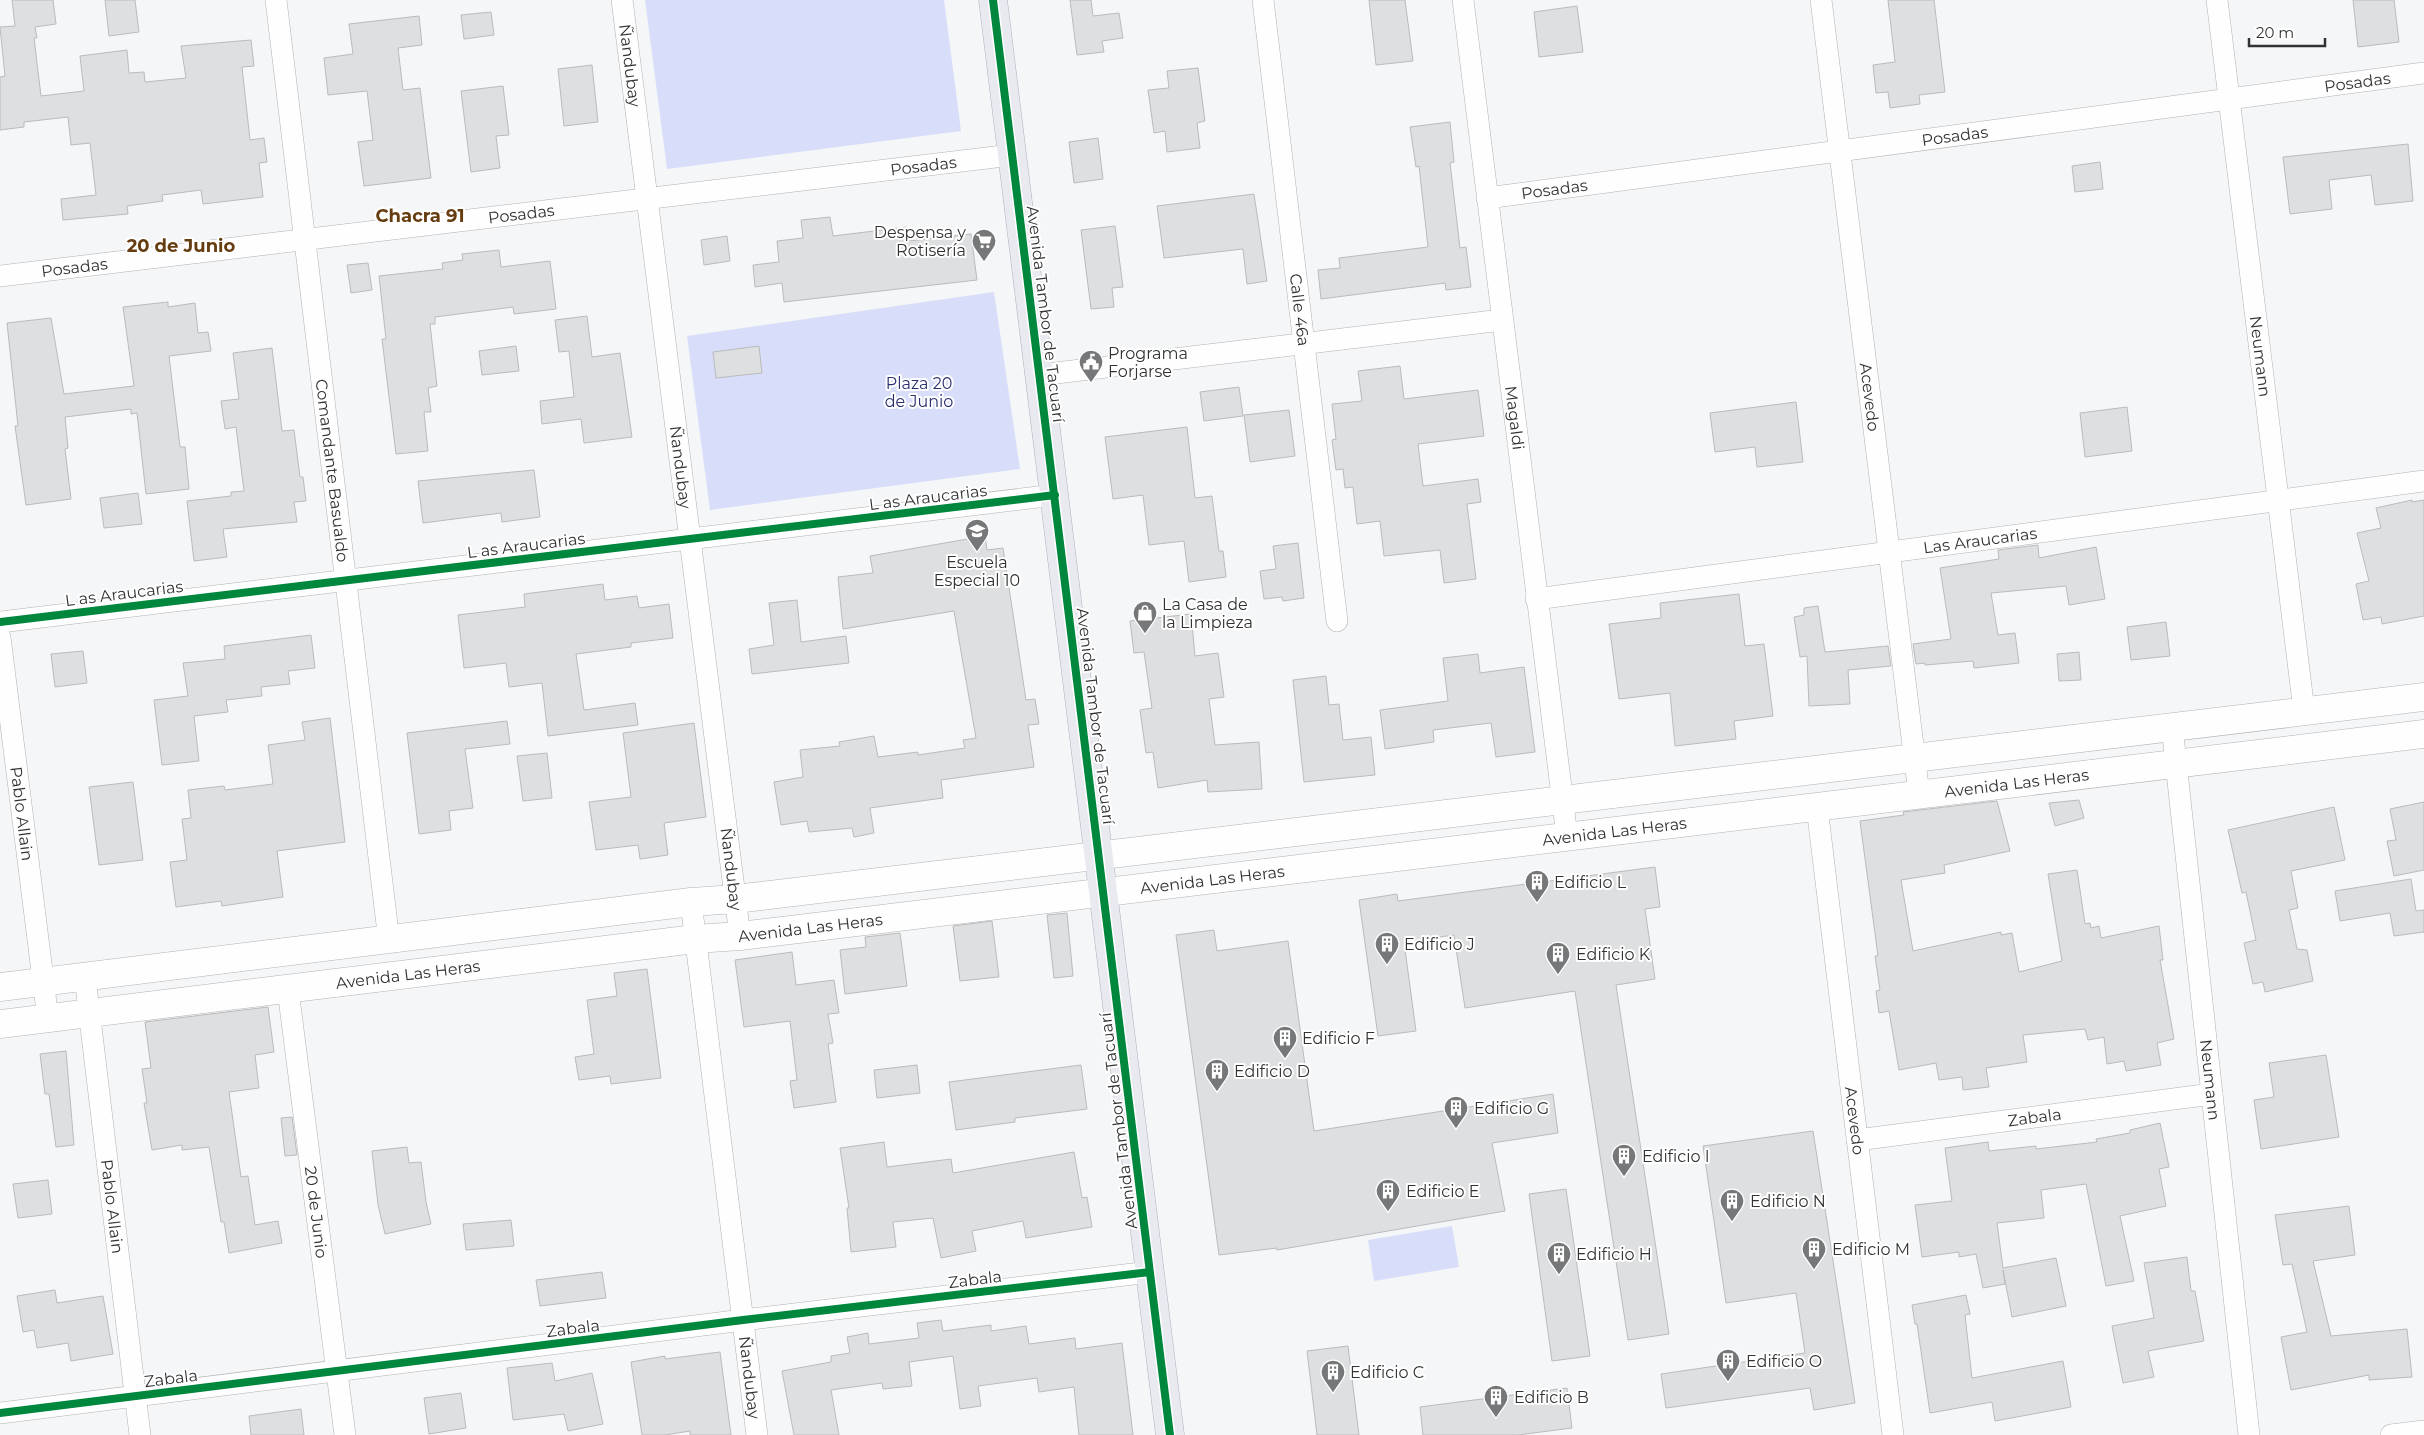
<svg xmlns="http://www.w3.org/2000/svg" width="2424" height="1435" font-family="Montserrat,sans-serif">
<style>
.green{fill:#d8def9}
.building{fill:#dedfe0;stroke:#babbbc}
.lines{fill:none;stroke-linecap:round;stroke-linejoin:round}
.street-casing{stroke:#b1b2b4;stroke-width:22}
.secondary-casing{stroke:#b1b2b4;stroke-width:29}
.primary-casing{stroke:#afb1bd;stroke-width:29}
.street{stroke:#fefefe;stroke-width:21}
.secondary{stroke:#fefefe;stroke-width:28}
.primary{stroke:#e9eaf0;stroke-width:28}
.cycleway-casing{stroke:#fff;stroke-width:11}
.cycleway{stroke:#00873e;stroke-width:8}
.labels{text-anchor:middle;stroke-width:4;stroke-linejoin:round;paint-order:stroke}
.street-label{font-size:16px;fill:#313233;stroke:#fff}
.poi-label{font-size:16px;fill:#313233;stroke:#fff;text-anchor:start}
.park-label{font-size:16px;fill:#293070;stroke:#fff}
.neighbourhood-label{font-size:18px;font-weight:bold;fill:#653d10;stroke:#fff}
</style>
<rect width="100%" height="100%" fill="#f5f6f8"/>
<!-- green -->
<path class="green" d="M645,0H944L961,131L667,169Z
M994,292L1020,469L710,510L687,336Z
M1452,1226L1459,1267L1374,1281L1368,1240Z"/>
<!-- building -->
<path class="building" d="M12,0H53L56,24L35,27L37,38H34L41,96L84,91L80,56L127,50L129,73L144,72L145,82L186,78L181,46L251,40L254,66L242,67L250,140L264,138L267,162L259,163L263,197L203,204L201,190L162,195L163,201L127,206L128,214L63,220L61,199L96,195L90,143L71,145L68,117L24,122V127L0,130V77L5,76L0,27L15,26Z
M105,0H135L139,32L109,36Z
M1070,0H1091L1093,16L1119,13L1123,38L1102,41L1104,52L1077,55Z
M1369,0H1405L1413,61L1376,65Z
M1888,0H1934L1945,92L1919,95L1920,104L1890,108L1888,92L1876,93L1873,65L1895,62Z
M2353,0H2394L2399,42L2358,47Z
M1577,6L1583,52L1539,57L1534,12Z
M491,12L494,35L464,39L461,15Z
M419,16L422,45L398,48L403,90L420,88L431,178L364,186L358,142L373,140L367,91L328,95L324,58L353,54L349,24Z
M592,65L598,122L564,126L558,69Z
M1198,68L1205,121L1197,123L1200,148L1167,152L1165,131L1154,133L1148,90L1169,88L1167,71Z
M503,86L509,135L496,136L500,168L471,172L461,91Z
M1450,122L1454,162L1450,163L1460,248L1466,247L1471,287L1446,290L1445,283L1321,299L1318,270L1340,268L1339,258L1428,247L1419,166L1416,167L1410,127Z
M1098,138L1103,179L1074,183L1069,142Z
M2408,144L2413,201L2375,205L2371,175L2329,180L2332,209L2290,214L2283,157Z
M2100,162L2103,189L2075,192L2072,166Z
M1254,194L1267,281L1247,284L1243,249L1164,258L1157,206Z
M830,217L833,236L907,227L909,241L971,234L977,280L784,302L782,283L755,287L753,265L779,262L777,241L803,238L801,220Z
M1115,226L1123,287L1112,288L1114,307L1091,309L1081,230Z
M727,236L730,261L704,265L701,240Z
M499,250L501,267L550,261L556,309L514,314L513,307L435,317V324H430L437,386L428,388L431,412H424L428,451L396,454L382,339H386L379,276L443,269L442,263L463,260L462,254Z
M368,263L372,290L351,293L347,265Z
M168,302V307L195,303L198,333L208,332L211,351L169,356L180,447H185L189,489L146,494L137,413L131,414V409L65,417L68,448L65,449L71,499L26,505L15,426H18L7,323L51,318L64,394L134,386L123,307Z
M587,316L592,357L620,353L632,437L584,443L581,419L542,424L540,401L574,397L569,351L559,352L555,320Z
M516,346L519,371L482,375L479,351Z
M759,346L762,373L716,378L713,352Z
M272,348L282,431L294,430L300,477H303L306,501L294,502L297,522L223,529L227,557L194,561L187,501L231,496V492L244,491L236,427L225,429L221,401L239,399L233,353Z
M1400,366L1404,399L1478,390L1484,436L1418,444L1423,486L1478,479L1481,502L1467,504L1476,579L1444,583L1440,550L1384,556L1380,521L1357,524L1353,487L1345,488L1343,469L1336,470L1332,440L1336,439L1332,404L1362,401L1358,371Z
M1239,387L1243,416L1204,421L1200,392Z
M1796,402L1803,462L1757,467L1755,447L1715,452L1710,413Z
M2127,407L2132,451L2085,457L2080,413Z
M1289,410L1295,456L1250,462L1244,415Z
M1187,427L1195,498L1212,496L1219,551H1223L1226,577L1189,582L1184,541L1149,545L1143,495L1113,499L1105,437Z
M534,470L540,517L502,522L501,513L423,523L418,481Z
M138,493L142,524L104,528L100,498Z
M2412,500V502L2424,500V616L2382,624L2381,617L2363,620L2356,584L2369,581L2357,533L2381,528L2376,508Z
M985,536L987,550L1003,548L1026,700L1035,699L1039,724L1028,725L1034,767L941,780L943,798L870,808L874,833L854,837L852,828L809,832L807,821L781,825L774,782L803,777L800,750L840,746L839,742L874,736L878,757L918,752V755L965,748L963,740L976,738L954,611L843,629L838,577L873,573L870,556Z
M1298,543L1304,598L1283,601L1282,597L1264,599L1260,571L1276,569L1273,546Z
M2038,545L2039,558L2096,547L2105,599L2069,605L2066,586L1991,593L1998,635L2015,633L2019,663L1974,668L1973,661L1925,665V663L1916,664L1913,644L1951,639L1940,568L1999,559L1998,550Z
M603,584L605,600L637,596L639,608L669,604L673,638L631,643V647L576,654L584,710L635,703L638,725L548,736L542,683L509,687L506,663L464,668L458,615L525,607L524,594Z
M1739,594L1745,646L1764,644L1773,716L1734,721L1736,739L1675,746L1670,693L1619,699L1609,624L1661,618L1660,603Z
M797,600L801,642L846,636L849,663L752,674L749,649L774,645L769,603Z
M1818,606L1825,652L1888,646L1891,666L1848,670L1850,704L1809,706L1807,656L1800,657L1794,617L1804,615V608Z
M1191,614L1195,656L1218,653L1224,697L1209,699L1215,745L1259,742L1262,789L1208,792L1207,780L1158,788L1153,752L1146,753L1140,710L1152,708L1144,652L1134,653L1130,621Z
M2166,622L2170,656L2131,660L2127,627Z
M311,635L315,668L288,671L290,684L261,687L262,696L226,700L228,712L194,716L199,761L162,765L154,700L188,696L183,663L225,659L224,646Z
M83,651L87,683L55,687L51,654Z
M2079,652L2081,680L2059,681L2057,654Z
M1478,654L1480,673L1524,667L1535,752L1496,757L1491,723L1433,730L1434,742L1385,749L1380,710L1448,701L1443,658Z
M1326,676L1329,705L1339,704L1343,740L1371,737L1375,775L1304,782L1293,680Z
M330,718L345,842L277,851L283,897L222,906L221,901L176,907L170,862L187,860L182,819L191,818L188,790L224,786L225,790L273,784L268,745L305,740L302,722Z
M507,721L510,744L465,749L473,808L449,811L451,830L419,834L407,733Z
M694,723L706,817L664,823L668,855L640,859L638,845L596,850L589,802L631,797L623,733Z
M547,753L552,798L523,801L517,756Z
M133,782L143,860L99,865L89,787Z
M2079,800L2084,818L2055,826L2049,803Z
M1997,801L2010,851L1944,865L1945,873L1901,880L1913,951L2001,932V935L2012,933L2019,972L2062,961L2048,874L2077,870L2085,924L2090,923L2091,928L2099,926L2101,938L2159,926L2163,960H2160L2174,1039L2157,1043L2161,1065L2126,1071L2124,1061L2107,1064L2104,1037L2088,1040L2085,1029L2023,1035L2027,1062L1986,1068L1989,1087L1963,1090L1962,1077L1939,1080L1936,1063L1899,1070L1889,1011L1879,1013L1876,991L1880,990L1875,956H1878L1860,821L1904,815L1903,812Z
M2424,802V870L2394,876L2387,841L2396,840L2390,809Z
M2334,807L2345,860L2291,871L2298,908L2289,910L2297,949L2307,950L2313,981L2265,992L2263,982L2253,984L2244,943L2256,940L2246,892L2242,893L2228,830Z
M1655,867L1660,907L1645,909L1655,979L1616,985L1669,1334L1628,1340L1575,991L1465,1008L1454,935L1404,942L1416,1031L1378,1036L1359,900L1397,894L1398,901Z
M2411,879L2416,911L2424,910V932L2394,936L2390,913L2340,921L2335,891Z
M1067,913L1073,976L1054,978L1047,915Z
M992,921L999,977L960,981L953,926Z
M1214,930L1217,951L1288,941L1314,1131L1553,1094L1558,1133L1492,1143L1505,1211L1277,1250V1248L1219,1255L1176,935Z
M900,933L907,986L845,994L840,950L866,947L865,937Z
M792,952L796,985L834,980L839,1013L828,1014L833,1043L828,1044L836,1102L794,1108L790,1081L797,1080L790,1021L744,1027L735,960Z
M647,969L661,1078L611,1084L610,1076L579,1080L575,1057L594,1054L587,1000L617,996L614,973Z
M268,1007L274,1052L255,1055L259,1088L229,1092L241,1177L248,1176L255,1225L278,1221L282,1243L229,1253L224,1222H221L209,1147L182,1150V1145L152,1150L144,1103H147L142,1069L151,1068L145,1022Z
M66,1051L74,1145L56,1147L49,1094H45L40,1054Z
M2326,1055L2339,1137L2261,1149L2254,1100L2274,1097L2269,1063Z
M917,1065L920,1093L877,1098L874,1070Z
M1081,1065L1087,1109L1015,1118V1122L956,1130L949,1082Z
M292,1117L297,1155L285,1156L281,1118Z
M2160,1123L2169,1167L2159,1169L2166,1206L2120,1216L2134,1281L2106,1286L2086,1184L2041,1190L2044,1218L1997,1223L2003,1268L2056,1258L2066,1306L2012,1317L2003,1270L2005,1284L1983,1288L1976,1254L1959,1257V1252L1922,1257L1915,1205L1952,1201L1945,1148L1988,1142L1989,1151L2036,1146V1149L2097,1142L2096,1139L2130,1133V1130Z
M1813,1131L1855,1403L1814,1410L1810,1388L1666,1408L1661,1374L1805,1353L1796,1293L1726,1303L1703,1146Z
M884,1142L887,1167L951,1159L953,1173L1074,1152L1082,1198L1087,1197L1092,1227L1026,1238L1023,1221L972,1231L976,1251L941,1258L933,1218L893,1222L896,1247L851,1252L847,1208H849L840,1148Z
M407,1147L409,1163L421,1162L426,1202L431,1224L385,1234L378,1205L372,1151Z
M48,1180L52,1214L18,1218L13,1184Z
M1566,1189L1590,1356L1552,1361L1529,1194Z
M2349,1206L2355,1255L2313,1261L2331,1336L2407,1329L2412,1377L2369,1380V1375L2291,1390L2281,1337L2307,1332L2292,1264L2283,1265L2275,1215Z
M511,1220L514,1246L466,1250L463,1224Z
M2187,1257L2191,1291H2195L2204,1341L2148,1351L2154,1377L2123,1383L2112,1326L2154,1318L2144,1263Z
M602,1272L606,1298L540,1306L536,1280Z
M55,1290L57,1303L103,1296L113,1354L71,1361L68,1343L37,1348L34,1330L23,1332L17,1296Z
M1966,1295L1970,1314L1965,1315L1972,1378L2063,1361L2071,1407L1995,1421L1992,1402L1930,1413L1917,1324H1915L1912,1305Z
M941,1320L943,1331L991,1325V1331L1026,1326L1029,1344L1075,1338L1076,1349L1122,1343L1133,1435H1079L1074,1387L1039,1392L1037,1378L978,1386L981,1406L960,1409L953,1356L909,1362L912,1386L883,1389L882,1383L831,1390L839,1435H794L782,1371L831,1362V1356L850,1353L847,1337L868,1333L869,1344L919,1338L917,1323Z
M1348,1346L1359,1435H1317L1307,1351Z
M720,1352L731,1435H690V1431L665,1435H642L631,1362L665,1356V1359Z
M552,1363L555,1381L592,1373L603,1424L568,1431L564,1414L513,1420L507,1368Z
M1567,1388L1572,1428L1518,1435H1423L1420,1407Z
M461,1393L466,1428L429,1434L424,1398Z
M301,1409L304,1435H251L249,1416Z"/>
<g class="lines">
<defs>
<g id="street">
<path id="s1" d="M276,0L389,941"/>
<path id="s2" d="M622,0L740,936"/>
<path id="s3" d="M1263,0L1337,621"/>
<path id="s4" d="M1463,0L1567,836"/>
<path id="s5" d="M1821,0L1919,794"/>
<path id="s6" d="M2217,0L2304,711"/>
<path id="s7" d="M1487,198L2424,73"/>
<path id="s8" d="M0,276L1012,155"/>
<path d="M1039,375L1502,320"/>
<path id="s9" d="M1536,599L2424,481"/>
<path d="M0,622L1055,495"/>
<path id="s10" d="M0,637L48,1019"/>
<path id="s11" d="M2172,726L2249,1435"/>
<path id="s12" d="M1817,807L1893,1435"/>
<path id="s13" d="M691,902L757,1435"/>
<path id="s14" d="M85,977L140,1435"/>
<path id="s15" d="M288,990L345,1435"/>
<path id="s16" d="M1857,1140L2212,1094"/>
<path d="M0,1413L743,1320L1150,1272"/>
<path d="M2391,1435L2424,1431"/>
</g>
<g id="secondary">
<path d="M0,987L691,902L736,899L2424,697"/>
<path id="s17" d="M0,1024L695,939L740,936L2424,734"/>
</g>
<path id="primary" d="M993,0L1170,1435"/>
</defs>
<!-- street casing -->
<use href="#street" class="street-casing"/>
<!-- secondary casing -->
<use href="#secondary" class="secondary-casing"/>
<!-- primary casing -->
<use href="#primary" class="primary-casing"/>
<!-- street -->
<use href="#street" class="street"/>
<!-- secondary -->
<use href="#secondary" class="secondary"/>
<!-- primary -->
<use href="#primary" class="primary"/>
<defs>
<path id="cycleway" d="M993,0L1170,1435
M0,622L1055,495
M0,1413L743,1320L1150,1272"/>
</defs>
<!-- cycleway casing -->
<use href="#cycleway" class="cycleway-casing"/>
<!-- cycleway -->
<use href="#cycleway" class="cycleway"/>
</g>
<!-- icons -->
<defs>
<symbol id="supermarket-pin" viewBox="-11 -11 22 30"><path d="M0 17L-7.5 6A9.5 9.5 0 1 1 7.5 6Z" fill="#767778" stroke="#fff"/><path d="M-6-5.5h2.5l.6 2H6L4.5 2H-2.5L-4.4-4H-6ZM-1.5 3.2a1.3 1.3 0 1 0 .1 0ZM3 3.2a1.3 1.3 0 1 0 .1 0Z" fill="#fff"/></symbol>
<symbol id="civic-pin" viewBox="-11 -11 22 30"><path d="M0 17L-7.5 6A9.5 9.5 0 1 1 7.5 6Z" fill="#767778" stroke="#fff"/><path d="M-.6-6.5H3V-4.5H.6V-3L4-1V1h2V6H-6V1h2V-1L-.6-3ZM-1.2 2.5V6h2.4V2.5Z" fill="#fff"/></symbol>
<symbol id="school-pin" viewBox="-11 -11 22 30"><path d="M0 17L-7.5 6A9.5 9.5 0 1 1 7.5 6Z" fill="#767778" stroke="#fff"/><path d="M0-5L7-2L0 1L-7-2ZM-4 1L0 2.5L4 1V4Q0 6-4 4Z" fill="#fff"/></symbol>
<symbol id="shop-pin" viewBox="-11 -11 22 30"><path d="M0 17L-7.5 6A9.5 9.5 0 1 1 7.5 6Z" fill="#767778" stroke="#fff"/><path d="M-5-2.5h2.3a2.7 3.5 0 0 1 5.4 0H5L5.5 6h-11ZM-1.5-2.5h3a1.5 2.3 0 0 0-3 0Z" fill="#fff"/></symbol>
<symbol id="building-pin" viewBox="-11 -11 22 30"><path d="M0 17L-7.5 6A9.5 9.5 0 1 1 7.5 6Z" fill="#767778" stroke="#fff"/><path d="M-4-6H4V6H1V3H-1V6H-4ZM-2.5-4.3h1.7v1.8h-1.7ZM.8-4.3h1.7v1.8H.8ZM-2.5-1h1.7V.8h-1.7ZM.8-1h1.7V.8H.8Z" fill="#fff"/></symbol>
</defs>
<g fill-rule="evenodd">
<use href="#supermarket-pin" x="970" y="227" width="28" height="38"/>
<use href="#civic-pin" x="1077" y="348" width="28" height="38"/>
<use href="#school-pin" x="963" y="517" width="28" height="38"/>
<use href="#shop-pin" x="1131" y="599" width="28" height="38"/>
<use href="#building-pin" x="1523" y="868" width="28" height="38"/>
<use href="#building-pin" x="1373" y="930" width="28" height="38"/>
<use href="#building-pin" x="1544" y="940" width="28" height="38"/>
<use href="#building-pin" x="1271" y="1024" width="28" height="38"/>
<use href="#building-pin" x="1203" y="1057" width="28" height="38"/>
<use href="#building-pin" x="1442" y="1094" width="28" height="38"/>
<use href="#building-pin" x="1610" y="1142" width="28" height="38"/>
<use href="#building-pin" x="1374" y="1177" width="28" height="38"/>
<use href="#building-pin" x="1718" y="1187" width="28" height="38"/>
<use href="#building-pin" x="1800" y="1235" width="28" height="38"/>
<use href="#building-pin" x="1545" y="1240" width="28" height="38"/>
<use href="#building-pin" x="1714" y="1347" width="28" height="38"/>
<use href="#building-pin" x="1319" y="1358" width="28" height="38"/>
<use href="#building-pin" x="1482" y="1383" width="28" height="38"/>
</g>
<g class="labels">
<!-- street labels -->
<g class="street-label">
<text dy="6" stroke="none"><textPath href="#s2" startOffset="66">Ñandubay</textPath></text>
<text dy="6" stroke="none"><textPath href="#s7" startOffset="878">Posadas</textPath></text>
<text dy="6" stroke="none"><textPath href="#s7" startOffset="472">Posadas</textPath></text>
<text dy="6" stroke="none"><textPath href="#s8" startOffset="930">Posadas</textPath></text>
<text dy="6" stroke="none"><textPath href="#s7" startOffset="68">Posadas</textPath></text>
<text dy="6" stroke="none"><textPath href="#s8" startOffset="525">Posadas</textPath></text>
<text dy="6" stroke="none"><textPath href="#s8" startOffset="75">Posadas</textPath></text>
<text dy="6" stroke="none"><textPath href="#s3" startOffset="312">Calle 46a</textPath></text>
<text transform="translate(1046 314) rotate(83)" y="6">Avenida Tambor de Tacuarí</text>
<text dy="6" stroke="none"><textPath href="#s6" startOffset="359">Neumann</textPath></text>
<text dy="6" stroke="none"><textPath href="#s5" startOffset="400">Acevedo</textPath></text>
<text dy="6" stroke="none"><textPath href="#s4" startOffset="421">Magaldi</textPath></text>
<text dy="6" stroke="none"><textPath href="#s2" startOffset="471">Ñandubay</textPath></text>
<text dy="6" stroke="none"><textPath href="#s1" startOffset="474">Comandante Basualdo</textPath></text>
<text transform="translate(928 497) rotate(-7)" y="6">L as Araucarias</text>
<text dy="6" stroke="none"><textPath href="#s9" startOffset="448">Las Araucarias</textPath></text>
<text transform="translate(526 545) rotate(-7)" y="6">L as Araucarias</text>
<text transform="translate(124 593) rotate(-7)" y="6">L as Araucarias</text>
<text transform="translate(1096 716) rotate(83)" y="6">Avenida Tambor de Tacuarí</text>
<text dy="6" stroke="none"><textPath href="#s17" startOffset="2031">Avenida Las Heras</textPath></text>
<text dy="6" stroke="none"><textPath href="#s10" startOffset="178">Pablo Allain</textPath></text>
<text dy="6" stroke="none"><textPath href="#s17" startOffset="1626">Avenida Las Heras</textPath></text>
<text dy="6" stroke="none"><textPath href="#s2" startOffset="876">Ñandubay</textPath></text>
<text dy="6" stroke="none"><textPath href="#s17" startOffset="1221">Avenida Las Heras</textPath></text>
<text dy="6" stroke="none"><textPath href="#s17" startOffset="816">Avenida Las Heras</textPath></text>
<text dy="6" stroke="none"><textPath href="#s17" startOffset="411">Avenida Las Heras</textPath></text>
<text dy="6" stroke="none"><textPath href="#s11" startOffset="356">Neumann</textPath></text>
<text dy="6" stroke="none"><textPath href="#s16" startOffset="179">Zabala</textPath></text>
<text transform="translate(1118 1121) rotate(-97)" y="6">Avenida Tambor de Tacuarí</text>
<text dy="6" stroke="none"><textPath href="#s12" startOffset="316">Acevedo</textPath></text>
<text dy="6" stroke="none"><textPath href="#s14" startOffset="231">Pablo Allain</textPath></text>
<text dy="6" stroke="none"><textPath href="#s15" startOffset="224">20 de Junio</textPath></text>
<text transform="translate(975 1279) rotate(-7)" y="6">Zabala</text>
<text transform="translate(573 1328) rotate(-7)" y="6">Zabala</text>
<text dy="6" stroke="none"><textPath href="#s13" startOffset="479">Ñandubay</textPath></text>
<text transform="translate(171 1378) rotate(-7)" y="6">Zabala</text>
</g>
<!-- poi labels -->
<g class="poi-label">
<text x="966" y="238" text-anchor="end">Despensa y<tspan x="966" dy="18">Rotisería</tspan></text>
<text x="1108" y="359">Programa<tspan x="1108" dy="18">Forjarse</tspan></text>
<text x="977" y="568" text-anchor="middle">Escuela<tspan x="977" dy="18">Especial 10</tspan></text>
<text x="1162" y="610">La Casa de<tspan x="1162" dy="18">la Limpieza</tspan></text>
<text x="1554" y="888">Edificio L</text>
<text x="1404" y="950">Edificio J</text>
<text x="1576" y="960">Edificio K</text>
<text x="1302" y="1044">Edificio F</text>
<text x="1234" y="1077">Edificio D</text>
<text x="1474" y="1114">Edificio G</text>
<text x="1642" y="1162">Edificio I</text>
<text x="1406" y="1197">Edificio E</text>
<text x="1750" y="1207">Edificio N</text>
<text x="1832" y="1255">Edificio M</text>
<text x="1576" y="1260">Edificio H</text>
<text x="1746" y="1367">Edificio O</text>
<text x="1350" y="1378">Edificio C</text>
<text x="1514" y="1403">Edificio B</text>
</g>
<!-- park labels -->
<g class="park-label">
<text x="919" y="389">Plaza 20<tspan x="919" dy="18">de Junio</tspan></text>
</g>
<!-- neighbourhood labels -->
<g class="neighbourhood-label">
<text x="420" y="222">Chacra 91</text>
<text x="181" y="252">20 de Junio</text>
</g>
</g>
<!-- scale -->
<path d="M2249 38v8h76v-8" fill="none" stroke="#313233" stroke-width="2.5"/>
<text x="2256" y="38" font-size="15" fill="#313233" stroke="#ffffff" stroke-width="4" paint-order="stroke">20 m</text>
</svg>
